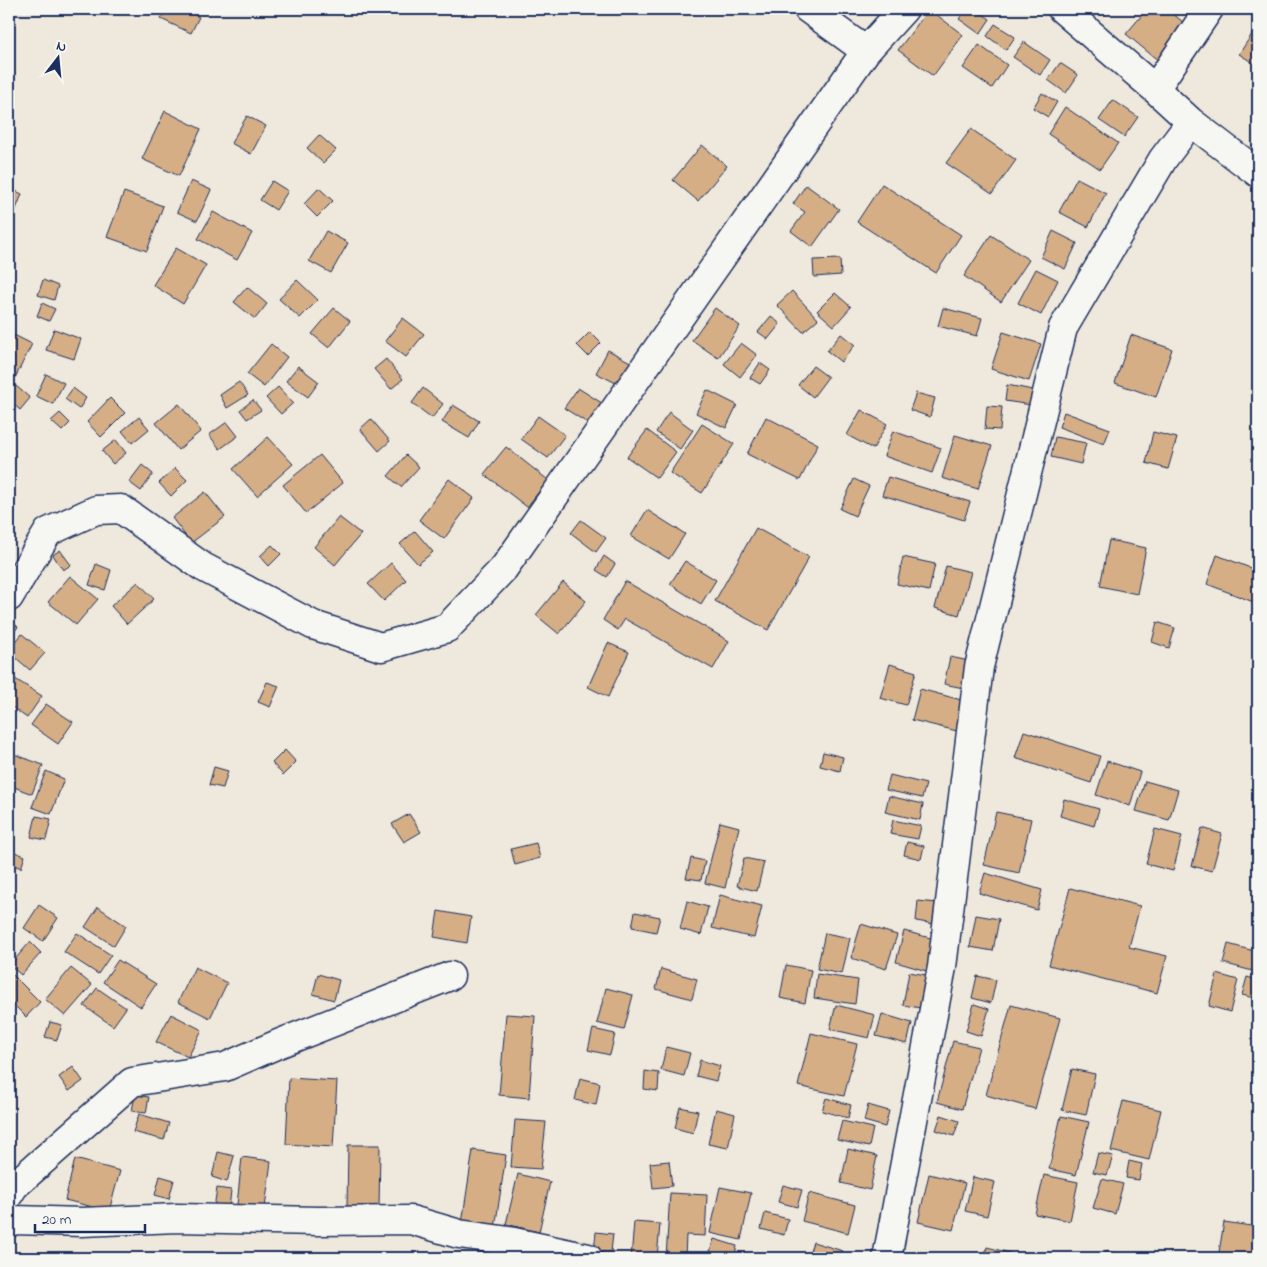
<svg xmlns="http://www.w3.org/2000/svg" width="1267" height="1267" font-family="'Indie Flower',sans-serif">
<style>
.building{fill:#d5ae86;stroke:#1b2f5e}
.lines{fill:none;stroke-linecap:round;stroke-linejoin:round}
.minor-casing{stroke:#1b2f5e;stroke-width:31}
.minor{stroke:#f6f6f2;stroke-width:28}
</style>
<rect width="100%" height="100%" fill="#efe8dc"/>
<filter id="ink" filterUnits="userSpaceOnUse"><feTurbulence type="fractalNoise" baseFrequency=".02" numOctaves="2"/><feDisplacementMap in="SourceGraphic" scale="10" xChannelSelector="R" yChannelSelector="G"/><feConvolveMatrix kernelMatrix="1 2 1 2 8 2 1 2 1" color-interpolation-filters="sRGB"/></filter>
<g filter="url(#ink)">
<!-- building -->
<path class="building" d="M166,9H181L199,17L191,33L161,19Z
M929,9L963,35L933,76L898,50Z
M966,9H975L990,19L980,34L959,19Z
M1147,9H1167L1189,27L1160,62L1126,34Z
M995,24L1015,37L1006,50L987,36Z
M1258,25V66L1239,54Z
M1024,42L1050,60L1040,75L1013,57Z
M979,45L1007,65L992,88L963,68Z
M1060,63L1078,75L1066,93L1048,80Z
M1042,93L1057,102L1048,117L1033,108Z
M1113,100L1138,117L1124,137L1099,120Z
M1065,107L1118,143L1100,169L1048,134Z
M165,111L201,129L179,176L142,159Z
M247,116L266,126L251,154L231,143Z
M971,129L1016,160L992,194L946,163Z
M319,135L336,150L323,163L307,148Z
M702,145L727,166L698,201L673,180Z
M1077,178L1106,193L1088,227L1059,212Z
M191,181L211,190L197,221L177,212Z
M272,181L288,191L276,210L260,200Z
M882,184L961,235L936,273L857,222Z
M806,185L839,209L812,247L791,231L805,212L793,204Z
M9,188L22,194L9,227Z
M319,188L333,201L317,217L304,204Z
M124,192L163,206L147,251L107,237Z
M213,212L252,233L237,260L198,239Z
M326,231L348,243L331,273L309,261Z
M1053,231L1077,243L1065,269L1041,257Z
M991,235L1029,260L1001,302L964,276Z
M176,248L206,265L183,304L153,285Z
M840,259L841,275L814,277L813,260Z
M1036,269L1058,280L1041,315L1018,303Z
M43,280L58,286L54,300L38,295Z
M297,280L318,300L300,318L279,299Z
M247,287L267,304L255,319L234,302Z
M792,291L818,319L803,332L777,305Z
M835,293L851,307L834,326L817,311Z
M42,303L55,309L49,321L37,316Z
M334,308L350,321L329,348L312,334Z
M715,308L740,326L718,358L692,340Z
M943,308L982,318L977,336L938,326Z
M771,316L780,324L768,339L758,332Z
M403,318L424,334L406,357L385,341Z
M54,329L81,339L74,359L46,350Z
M590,332L601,343L588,356L577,345Z
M1003,332L1041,344L1029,381L991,369Z
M12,334L32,344L12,384L9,382V341Z
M841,334L855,345L841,362L827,351Z
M1131,335L1172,349L1156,397L1115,383Z
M741,343L757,355L740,377L724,364Z
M271,344L287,357L264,387L247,374Z
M608,350L634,364L622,386L596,373Z
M386,359L403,379L391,389L374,369Z
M760,363L770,370L760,384L750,378Z
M298,366L319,382L308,397L286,381Z
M813,366L828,377L813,397L798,385Z
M46,374L64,383L53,404L36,396Z
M239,382L248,395L227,408L220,395Z
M1007,385L1033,390L1031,405L1005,401Z
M16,386L30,398L20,410L9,400V394Z
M278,387L293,403L281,414L266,398Z
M73,388L86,398L79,409L65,399Z
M423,388L443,404L432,418L412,403Z
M578,388L613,410L600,431L564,408Z
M707,390L737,405L726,428L696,413Z
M916,393L935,398L930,417L910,410Z
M110,398L125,413L101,437L87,422Z
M253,400L261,410L247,419L240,410Z
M179,404L201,431L178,450L156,423Z
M453,405L479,421L469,438L442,422Z
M987,406L1002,407L1000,430L985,429Z
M861,410L887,424L873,449L847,435Z
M669,412L693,430L680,449L656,432Z
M1064,412L1110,429L1104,444L1059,427Z
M60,413L70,423L62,431L51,421Z
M538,416L565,435L548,458L521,439Z
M139,417L149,429L132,443L122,431Z
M766,417L818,444L800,480L747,454Z
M371,419L390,441L379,451L360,429Z
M227,422L238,436L220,449L209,435Z
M702,424L734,444L702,493L670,473Z
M647,430L676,452L657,478L627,457Z
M893,431L941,448L932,473L884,456Z
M1153,432L1177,438L1168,469L1146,463Z
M955,435L992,446L978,489L942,478Z
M268,437L293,464L257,496L233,469Z
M1055,437L1086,443L1081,464L1051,457Z
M116,440L126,453L113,464L102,451Z
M506,447L548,480L527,507L484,474Z
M320,455L343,483L306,513L283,485Z
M406,455L419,467L401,487L388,476Z
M142,465L153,474L141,491L129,482Z
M175,468L187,480L171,496L159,483Z
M888,477L970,502L964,520L882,495Z
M449,479L474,498L444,539L419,520Z
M854,479L869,486L855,516L840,509Z
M205,492L225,517L191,543L172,518Z
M647,510L685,534L669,559L631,536Z
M339,517L361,534L335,565L314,547Z
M581,520L606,538L596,552L571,533Z
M756,528L809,557L768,630L715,601Z
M415,531L433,552L418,564L400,544Z
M1109,540L1146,548L1137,594L1100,586Z
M272,545L281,554L269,566L260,556Z
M60,550L71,565L63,570L53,555Z
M1217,555L1258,571V598L1256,603L1207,584Z
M604,556L615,564L607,577L596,570Z
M903,557L935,564L929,591L897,584Z
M685,561L716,580L701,604L670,584Z
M391,563L406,580L384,601L368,584Z
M96,564L111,570L105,590L89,585Z
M946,566L971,572L959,615L935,608Z
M70,576L98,599L76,625L48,602Z
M625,581L729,641L713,669L625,619L618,630L603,620Z
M138,582L154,599L127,624L111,606Z
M563,582L586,601L559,634L536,615Z
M9,619L18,627L9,638Z
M1157,622L1175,628L1169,648L1152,642Z
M22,634L45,653L30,670L9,652V650Z
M608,643L629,652L608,697L588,687Z
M950,657L979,663L973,690L944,684Z
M890,664L916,672L906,705L880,698Z
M12,677L42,696L27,718L9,705V682Z
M267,682L279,686L270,707L258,702Z
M920,689L965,701L957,731L912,720Z
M46,704L73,722L58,744L31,725Z
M1024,731L1100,756L1091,783L1015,758Z
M285,750L296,762L283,775L272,763Z
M823,752L843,757L840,771L820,766Z
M11,753L43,765L32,794L9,785V758Z
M1107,761L1140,772L1130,806L1096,795Z
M214,767L228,771L223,788L209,785Z
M46,771L64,779L51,814L32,807Z
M890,775L926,784L922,798L886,790Z
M1145,781L1178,790L1169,820L1136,811Z
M889,796L923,804L920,820L885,812Z
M1064,799L1099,809L1094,826L1060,816Z
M996,812L1031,819L1019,873L984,865Z
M409,814L421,832L404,842L392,824Z
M36,816L51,819L46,840L31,837Z
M893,820L921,826L918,839L890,834Z
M720,822L739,827L725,888L705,883Z
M1202,828L1222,834L1212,871L1192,866Z
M1155,829L1182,836L1173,871L1146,864Z
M907,842L924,846L921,859L904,855Z
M536,843L540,858L515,865L511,849Z
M12,851L25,856L21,868L9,863Z
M691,858L705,861L701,880L686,878Z
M744,858L764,862L757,891L737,886Z
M985,873L1042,890L1037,910L979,893Z
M1070,888L1140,906L1129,947L1167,956L1157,993L1049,965Z
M720,895L762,906L754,938L712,928Z
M687,901L708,907L701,935L680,929Z
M918,901L937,903L934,924L916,921Z
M39,905L58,918L43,941L24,928Z
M98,907L126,926L114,946L85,927Z
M438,911L471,917L467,943L434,937Z
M635,912L660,917L656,932L632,927Z
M976,915L999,919L993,951L970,947Z
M861,924L897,935L886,969L851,958Z
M904,931L938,940L930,972L896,962Z
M77,933L111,955L98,974L64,952Z
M825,933L850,938L842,974L817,969Z
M30,942L41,953L21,975L10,965Z
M1228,944L1258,952V965L1256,972L1223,963Z
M118,960L156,984L141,1007L103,982Z
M786,965L811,970L805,1003L780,998Z
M195,967L227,983L210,1018L178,1002Z
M71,968L92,985L65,1016L45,999Z
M661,969L697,979L692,999L656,989Z
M9,971L40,1002L26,1017L9,1000Z
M909,972L932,976L926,1009L903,1005Z
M318,974L339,980L334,1000L313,994Z
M817,974L858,980L855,1004L814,998Z
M1217,974L1238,980L1230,1012L1209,1006Z
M977,976L996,980L991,1003L972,998Z
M1247,977L1258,980L1254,998L1242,995Z
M97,988L126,1008L113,1026L84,1006Z
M606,988L633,995L624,1030L597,1023Z
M974,1004L989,1009L981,1036L966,1031Z
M836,1005L875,1015L869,1038L830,1029Z
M1011,1005L1060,1018L1035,1109L986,1095Z
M171,1014L202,1030L188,1057L156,1042Z
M506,1014L535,1016L529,1098L499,1095Z
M882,1014L912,1023L907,1044L876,1036Z
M50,1022L62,1025L57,1040L45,1037Z
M593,1029L615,1034L610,1055L588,1050Z
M811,1033L857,1044L844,1096L798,1086Z
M953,1041L979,1047L962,1109L937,1102Z
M666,1047L690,1053L684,1076L661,1070Z
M700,1060L720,1066L716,1081L696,1076Z
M73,1067L83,1081L69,1091L59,1077Z
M1072,1069L1095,1074L1086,1115L1062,1110Z
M645,1071L659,1073L658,1091L644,1089Z
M289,1078L337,1081L333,1147L286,1144Z
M580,1078L600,1083L596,1105L575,1100Z
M135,1095L149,1097L146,1113L132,1111Z
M826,1098L851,1105L848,1118L822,1111Z
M1123,1101L1161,1110L1149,1160L1111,1151Z
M868,1105L889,1111L885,1127L864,1121Z
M680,1107L698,1111L693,1133L675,1128Z
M716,1109L735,1114L728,1148L708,1144Z
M139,1114L169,1123L164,1140L133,1132Z
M941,1115L959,1121L954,1136L936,1130Z
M1061,1116L1089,1122L1076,1175L1049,1169Z
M515,1120L546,1122L541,1169L511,1167Z
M842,1121L873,1128L869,1147L837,1140Z
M348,1145H380L379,1210L347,1209Z
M848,1149L877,1156L870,1190L841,1183Z
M473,1150L506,1155L494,1235L461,1230Z
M218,1152L234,1156L227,1182L212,1177Z
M1098,1153L1113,1156L1107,1175L1093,1172Z
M242,1157L271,1161L265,1208L237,1205Z
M75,1159L120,1171L109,1211L65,1200Z
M669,1161L672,1186L653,1188L650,1163Z
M1129,1161L1142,1164L1139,1180L1126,1178Z
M518,1174L550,1182L539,1232L506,1224Z
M929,1174L965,1183L953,1230L918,1222Z
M1044,1175L1078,1182L1070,1221L1035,1214Z
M160,1176L174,1180L169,1199L155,1195Z
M973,1177L995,1182L987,1216L965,1211Z
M1102,1179L1123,1184L1115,1214L1093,1208Z
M783,1185L802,1190L797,1207L778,1202Z
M720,1187L751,1193L741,1240L710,1233Z
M217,1188L231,1190L229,1210L214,1208Z
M670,1193L707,1195L705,1236L686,1235L685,1258H666Z
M809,1193L855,1205L848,1233L802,1221Z
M765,1213L788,1219L784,1235L761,1229Z
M634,1222L660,1224L657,1258H631Z
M1224,1222L1258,1227V1258H1218Z
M596,1232L613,1234L611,1252L594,1251Z
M714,1239L737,1246L734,1258H708Z
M813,1242L843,1251L841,1258H808Z
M987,1247L1010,1253L1008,1258H984Z
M1106,1251L1129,1256L1128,1258H1104Z"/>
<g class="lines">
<defs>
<path id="minor" d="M808,9L866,51
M1062,9L1155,89L1191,122L1258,173
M1155,89L1209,9
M9,597L48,532L96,510L121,509L203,567L313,625L381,647L447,628L504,568L866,51L904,9
M9,1194L14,1186L132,1082L225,1067L278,1044L450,976
M9,1223L15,1220L82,1222L177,1218L318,1221L411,1220L459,1234L509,1241L588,1258
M887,1258L942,967L979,667L1063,328L1163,159L1191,122"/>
</defs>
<!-- minor casing -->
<use href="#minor" class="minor-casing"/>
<!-- minor -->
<use href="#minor" class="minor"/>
</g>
</g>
<!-- margin -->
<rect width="1267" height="1267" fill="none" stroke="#f6f6f2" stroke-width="30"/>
<rect x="15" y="15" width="1237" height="1237" fill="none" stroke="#1b2f5e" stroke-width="2" filter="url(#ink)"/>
<!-- north arrow -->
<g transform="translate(58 58) rotate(16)" stroke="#f6f6f2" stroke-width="4" paint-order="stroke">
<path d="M0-4L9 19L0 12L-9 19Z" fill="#1b2f5e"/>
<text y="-8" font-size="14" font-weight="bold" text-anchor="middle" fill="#1b2f5e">N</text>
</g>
<!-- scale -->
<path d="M35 1224v8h110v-8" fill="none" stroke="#1b2f5e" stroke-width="2.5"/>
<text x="42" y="1224" font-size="15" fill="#1b2f5e" stroke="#f6f6f2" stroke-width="4" paint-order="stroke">20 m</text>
</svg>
